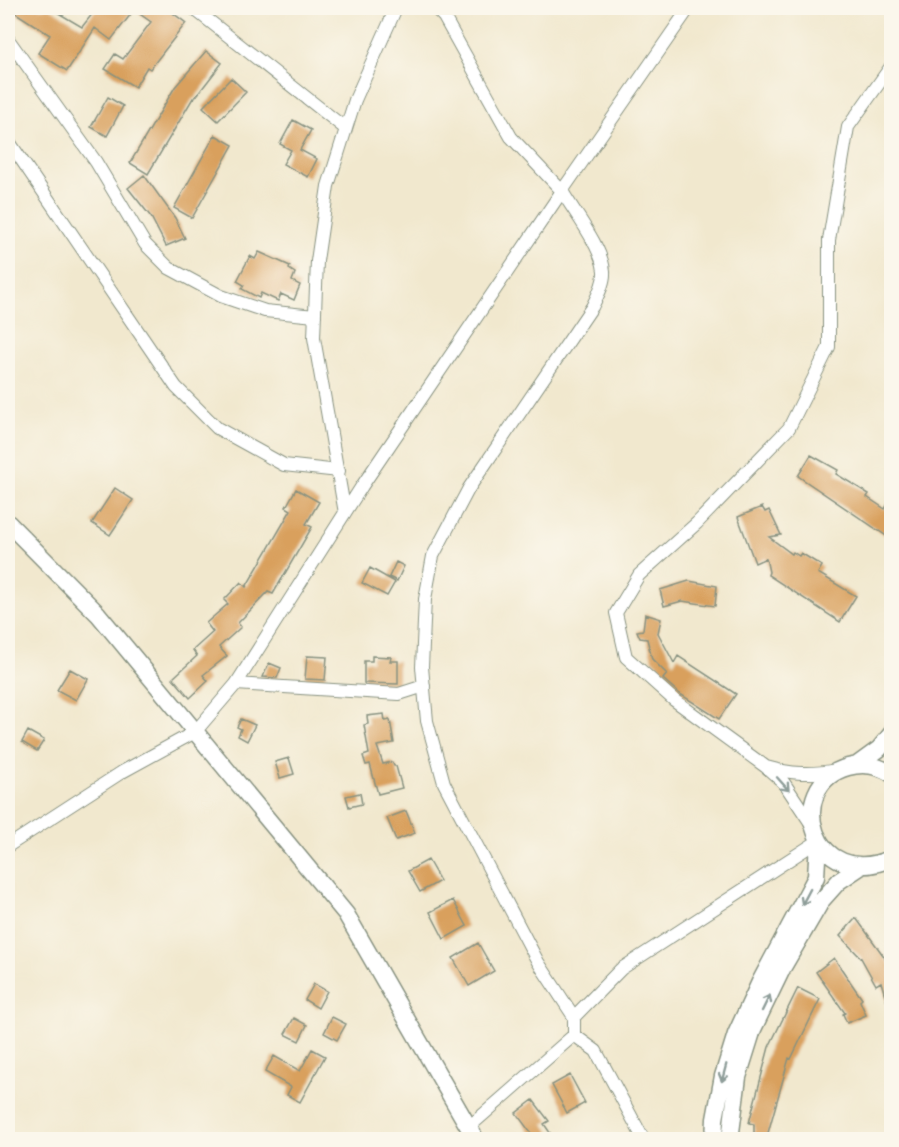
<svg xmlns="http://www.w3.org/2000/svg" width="899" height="1147" font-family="'Playpen Sans',sans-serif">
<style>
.building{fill:#d9a05d}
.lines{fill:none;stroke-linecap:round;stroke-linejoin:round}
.minor-casing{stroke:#889281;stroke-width:14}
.tertiary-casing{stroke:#889281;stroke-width:19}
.minor{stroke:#fff;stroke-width:12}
.tertiary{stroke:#fff;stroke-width:16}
.oneway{stroke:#8f9e9a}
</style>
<rect width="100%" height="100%" fill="#fbf7ec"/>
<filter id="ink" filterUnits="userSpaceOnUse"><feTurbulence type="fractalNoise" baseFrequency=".0167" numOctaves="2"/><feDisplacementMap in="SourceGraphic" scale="12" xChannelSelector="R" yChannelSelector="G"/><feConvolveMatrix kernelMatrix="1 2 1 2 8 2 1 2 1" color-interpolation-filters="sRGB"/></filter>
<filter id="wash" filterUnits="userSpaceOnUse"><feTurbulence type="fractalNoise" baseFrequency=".008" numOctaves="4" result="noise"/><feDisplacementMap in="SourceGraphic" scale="24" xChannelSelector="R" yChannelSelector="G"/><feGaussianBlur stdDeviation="1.35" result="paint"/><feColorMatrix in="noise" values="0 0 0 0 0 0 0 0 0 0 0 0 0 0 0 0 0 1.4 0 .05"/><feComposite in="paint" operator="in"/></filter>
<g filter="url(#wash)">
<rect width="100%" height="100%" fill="#f1e8ce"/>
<g id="blocks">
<!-- building -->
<path class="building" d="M8,8H50L82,27L97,8H166L186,23L150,69L147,67L135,87L105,69L115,54L123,59L151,22L134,10L111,40L95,28L67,71L38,53L50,35Z
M206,51L222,63L194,99L193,98L148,174L130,163L175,87Z
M231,78L246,92L218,121L203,107Z
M108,97L123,106L107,136L91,127Z
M293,120L311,130L300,150L317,159L308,177L283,164L291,150L280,144Z
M215,135L233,145L192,218L174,208Z
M144,175L175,218L185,238L166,246L151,217L128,188Z
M259,252L290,266L289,269L295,273L292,281L300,285L294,300L281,294L278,301L261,293L259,298L242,289L244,285L237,281L250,256L255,259Z
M811,455L838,470L836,474L869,494L867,497L885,509L891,499V539L798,476Z
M115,488L133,500L110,535L92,523Z
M296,489L319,502L306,524L312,527L273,594L268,592L238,623L241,627L219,647L227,656L203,675L208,681L190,698L173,678L197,656L193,650L213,632L206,623L228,604L224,600L241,582L246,587L291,510L286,507Z
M762,507L765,512L769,510L781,535L769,537L792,554L793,552L799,556L801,553L822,566L818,573L856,596L840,622L768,575L769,572L766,558L755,563L738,517Z
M396,562L404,566L397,581L389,577Z
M370,568L395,582L387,596L362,583Z
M689,581L717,586L715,606L682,601L664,606L660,590Z
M645,614L661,619L658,633L674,663L678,656L736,694L719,719L680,694L663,679L667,674L652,659L647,639L640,638L637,631L643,630Z
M307,656L327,657L325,680L305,679Z
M372,656L391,657L390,661H398V684L364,683V661H372Z
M269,663L281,668L277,678L263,677Z
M70,669L88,679L76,700L57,690Z
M384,714L385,721L390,720L394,743L377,746L383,764L392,762L394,766H396L402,788L378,794L370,764L366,765L363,756L369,754L364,725L368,724L367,716Z
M241,719L255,725L247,741L238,736L241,729L237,727Z
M28,731L44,740L37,751L22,742Z
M289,758L294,774L280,778L275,762Z
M360,793L362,804L349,807L346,796Z
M406,811L415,833L396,840L387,818Z
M428,860L440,881L420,892L408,871Z
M453,900L467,926L444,939L430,912Z
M856,918L891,966V1008L889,1009L881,982L876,985L861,958L840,936Z
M478,943L494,971L469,986L453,958Z
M834,958L862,999L860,1001L866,1015L847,1023L843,1014L845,1013L816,972Z
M314,984L327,991L318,1008L305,1000Z
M798,988L820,999L791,1059L789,1058L766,1140H754V1124L749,1123L769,1047Z
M332,1017L346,1024L337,1040L324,1033Z
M294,1018L307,1025L299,1041L285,1034Z
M312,1049L325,1056L300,1102L287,1095L291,1087L265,1072L274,1056L300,1071Z
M570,1075L585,1103L567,1113L552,1085Z
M533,1100L549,1121L544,1124L555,1140H536L516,1113Z"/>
</g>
</g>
<g filter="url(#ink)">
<use href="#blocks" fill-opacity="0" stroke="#889281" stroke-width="1.5"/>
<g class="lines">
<defs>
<path id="minor" d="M193,8L346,129
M8,39L96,162L145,244L169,268L221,296L265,311L315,316
M8,140L176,387L217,428L284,465L339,471
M345,513L314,338L317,261L328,186L355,100L396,8
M236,684L399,694L424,686
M766,767L674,700L626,657L616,613L639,575L697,523L789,428L829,347V240L848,127L892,65
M812,825L784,783L766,767C791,774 811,775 837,770
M8,846L122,772L195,732L236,684L362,486L562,191L511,137L444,17L435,8
M574,1017L621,969L818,841
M574,1035L596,1051L644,1140
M469,1127L574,1035V1017L538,962L444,783L427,721L422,667L425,599L433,556L469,488L592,307C597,297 605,283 604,271C602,247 574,212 562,191L689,8"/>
<path id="tertiary" d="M8,523L98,614L346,914L476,1140
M857,765L879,749L892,733
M892,774C878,765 863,763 848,767C782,785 813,894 892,858
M714,1140L715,1119L723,1076L736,1034L760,982L816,877L818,841
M730,1140L738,1077L753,1029L783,967L822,900L839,881L860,867"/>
</defs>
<!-- minor casing -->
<use href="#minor" class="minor-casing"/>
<!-- tertiary casing -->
<use href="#tertiary" class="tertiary-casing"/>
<!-- minor -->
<use href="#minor" class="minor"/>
<!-- tertiary -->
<use href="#tertiary" class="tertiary"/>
</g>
<!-- one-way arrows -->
<defs><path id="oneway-shaft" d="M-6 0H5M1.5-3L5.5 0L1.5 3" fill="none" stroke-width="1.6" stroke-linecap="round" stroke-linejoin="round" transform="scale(1.5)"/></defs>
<g class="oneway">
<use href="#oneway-shaft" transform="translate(783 784) rotate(48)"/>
<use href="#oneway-shaft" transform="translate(806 897) rotate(118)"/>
<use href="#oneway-shaft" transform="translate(766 1003) rotate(-64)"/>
<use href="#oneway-shaft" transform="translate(724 1073) rotate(105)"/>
</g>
</g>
<!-- margin -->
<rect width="899" height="1147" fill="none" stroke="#fbf7ec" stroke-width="30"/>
</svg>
